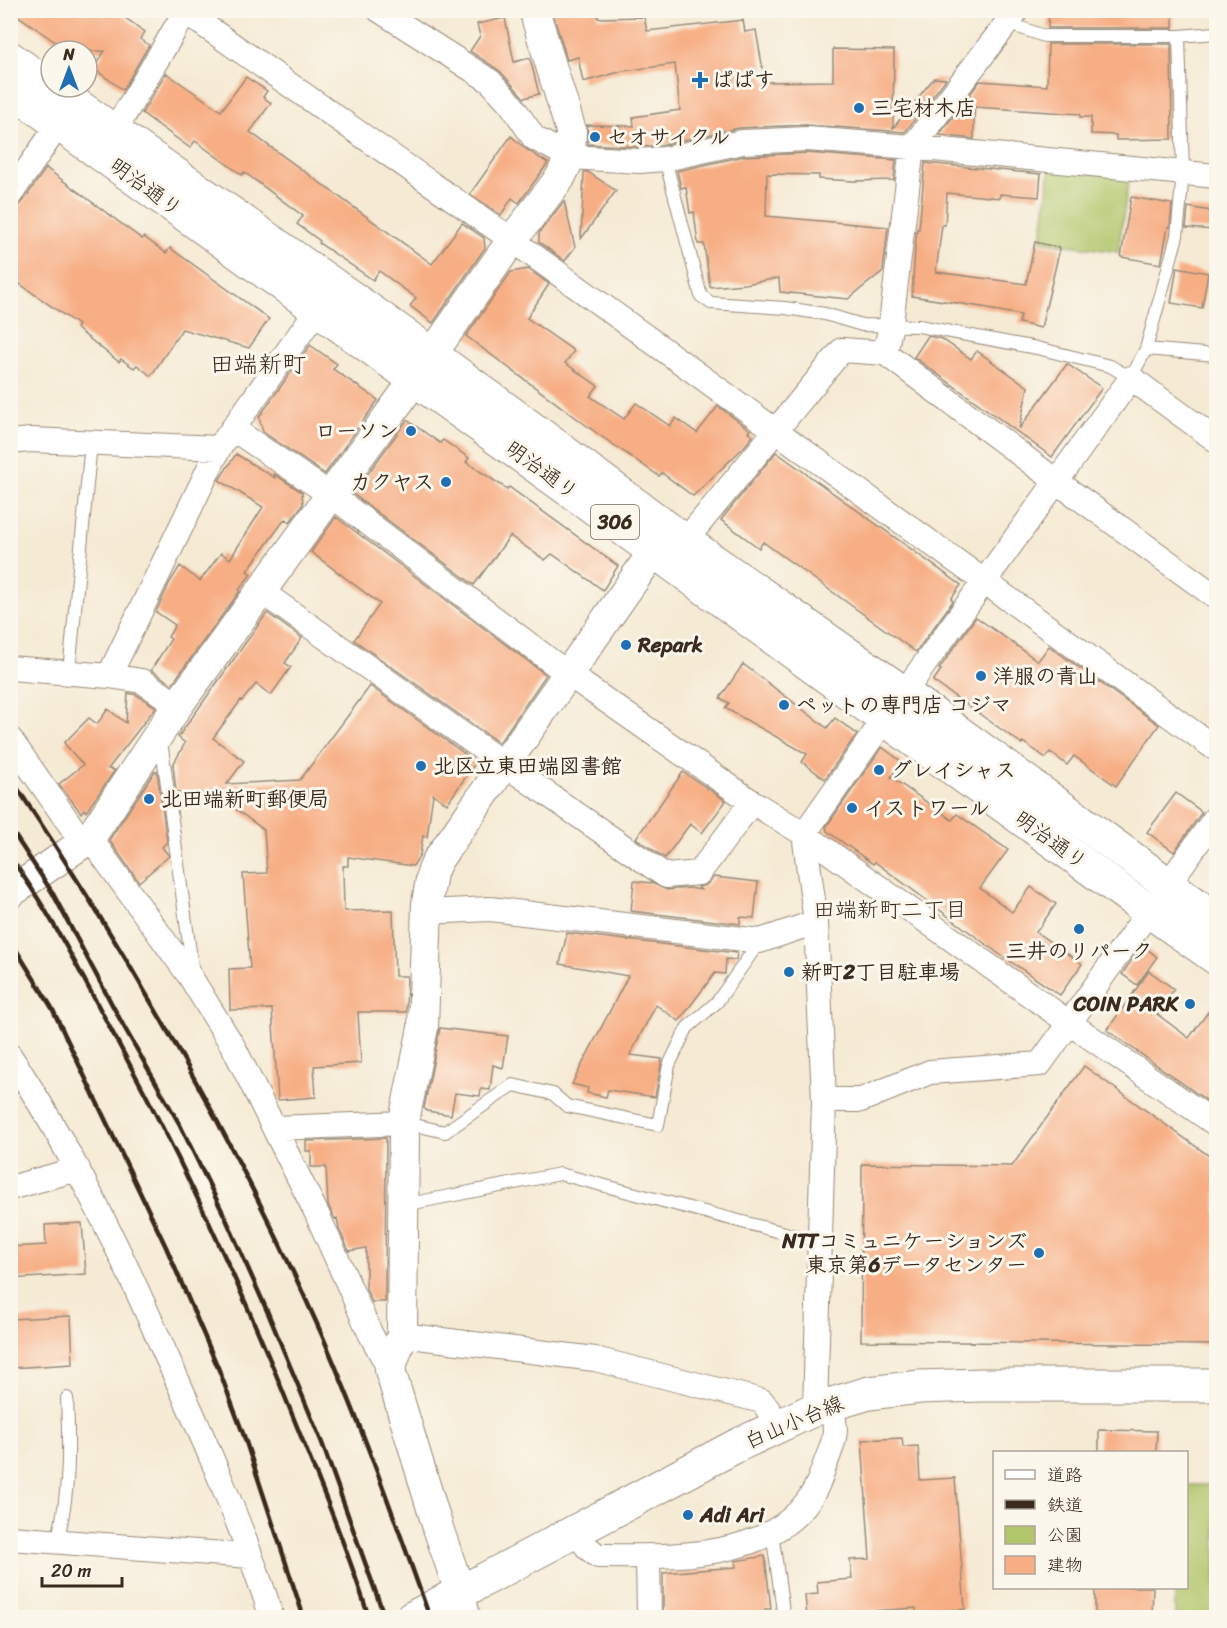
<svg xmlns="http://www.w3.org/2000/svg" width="1227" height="1628" font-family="Sriracha,'Klee One',sans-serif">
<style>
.green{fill:#b1c66b;stroke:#767844;stroke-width:1.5}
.building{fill:#f7ae84}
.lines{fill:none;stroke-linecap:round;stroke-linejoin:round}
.service-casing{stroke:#988a79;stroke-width:14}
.minor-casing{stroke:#988a79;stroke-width:26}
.tertiary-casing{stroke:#988a79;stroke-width:32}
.secondary-casing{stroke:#988a79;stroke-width:35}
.primary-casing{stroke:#988a79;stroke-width:35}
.service{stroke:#fff;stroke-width:12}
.minor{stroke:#fff;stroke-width:24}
.tertiary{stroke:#fff;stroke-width:30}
.secondary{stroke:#fff;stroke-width:33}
.primary{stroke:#fff;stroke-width:33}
.rail{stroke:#3b2a1e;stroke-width:4.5}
.poi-dot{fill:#1f6fb2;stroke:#fbf7ec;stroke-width:2}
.labels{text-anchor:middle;stroke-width:6;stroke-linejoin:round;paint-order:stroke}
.shield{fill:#fbf7ec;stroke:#75685c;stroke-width:1.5}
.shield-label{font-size:20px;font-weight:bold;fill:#3b2a1e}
.poi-label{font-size:21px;font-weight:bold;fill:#3b2a1e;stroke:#fbf7ec;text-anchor:start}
.street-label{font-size:21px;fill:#3b2a1e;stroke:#fbf7ec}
.neighbourhood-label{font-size:22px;fill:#3b2a1e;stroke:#fbf7ec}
.quarter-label{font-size:24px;fill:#3b2a1e;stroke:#fbf7ec}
</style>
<rect width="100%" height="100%" fill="#fbf7ec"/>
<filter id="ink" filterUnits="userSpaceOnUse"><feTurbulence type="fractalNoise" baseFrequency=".0167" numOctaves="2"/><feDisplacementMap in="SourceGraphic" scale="12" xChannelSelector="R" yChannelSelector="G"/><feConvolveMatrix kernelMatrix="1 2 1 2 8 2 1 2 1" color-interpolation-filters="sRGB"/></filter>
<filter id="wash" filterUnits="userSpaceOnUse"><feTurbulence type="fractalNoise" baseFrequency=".008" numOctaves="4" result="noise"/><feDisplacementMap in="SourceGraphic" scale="24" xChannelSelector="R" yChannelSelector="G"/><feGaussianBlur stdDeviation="1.35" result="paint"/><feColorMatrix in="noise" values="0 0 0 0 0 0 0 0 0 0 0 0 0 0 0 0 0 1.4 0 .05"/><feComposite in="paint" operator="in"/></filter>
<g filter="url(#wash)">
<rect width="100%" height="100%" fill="#f5ead4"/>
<!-- green -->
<path class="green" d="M1050,169L1129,177L1118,252L1041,241Z
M1187,1485H1216V1617H1175V1588H1186Z"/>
<g id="blocks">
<!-- building -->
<path class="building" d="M10,10H114L145,32L140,39L149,45L123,90L93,68L105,51H68Z
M552,10H596L598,18L644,17L647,31L743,20L745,32L756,30L765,82L833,81V49L894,50L893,128L934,78L946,79L905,132L806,125L739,128L663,145L639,147L588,144L587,125L634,126L633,117L680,110L675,64L623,71L583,82L578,57L567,60Z
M1049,10H1173V28H1048Z
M505,18L514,62L530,58L539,94L524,98L500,71L470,51L480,36L477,24Z
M1048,44H1171L1172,139L1116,140V135L1091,134V117H1080V114L974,107V139L939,135L980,81L1047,86Z
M166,73L221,111L246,77L267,91L263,97L271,103L250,132L432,264L462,223L484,238L485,248L433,323L410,306L416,298L379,271L373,280L319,243L320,241L297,224L303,216L244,172L242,175L195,141L190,148L142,113Z
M511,136L527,150L548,163L519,203L512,198L501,215L470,194Z
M807,153L896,160L894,180L853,181L819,179V175L767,174L766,216L888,227L883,271L848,299L780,292L779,278L745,284L710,287L704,244H698L694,212L690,213L686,187L681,188L677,171L744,156Z
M925,163L1041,174L1039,197L1000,194V198L947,193L945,225H942L936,272L1026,284L1035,242L1060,248L1041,328L1019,323L1021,315L988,309V308L912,296L915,247L917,229H919Z
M46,168L142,239L144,237L166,253L170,248L269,319L249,348L182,329L151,376L137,365L134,368L121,359L119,362L76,328L78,325L10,277V209L17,208L22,203Z
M584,172H588L616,191L581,239Z
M1131,197L1172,204L1170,227H1168L1161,264L1121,257Z
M564,201L575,247L565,261L539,242V233Z
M1188,207L1216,212V230L1186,228Z
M1177,267L1208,273L1202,308L1171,303Z
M528,269L549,284L527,318L574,351L565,363L598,386L590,396L624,419L636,403L670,426L676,418L697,433L718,406L750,430L748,432L753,436L743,448L693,496L662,473L659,476L598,434L466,336L511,272Z
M928,336L942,339L971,359L977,351L1028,387L1019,429L1067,364L1102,388L1052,457L914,357Z
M310,345L337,364L333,369L378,400L325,474L263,432L259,417Z
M407,420L440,443L443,440L469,458L466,462L507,489L509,487L618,566L603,590L552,554L545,560L510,536L474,585L353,494Z
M776,452L961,585L951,599L953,601L916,652L763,542L759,548L721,520Z
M236,454L275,478L274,474L302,492L303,504L290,522L285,519L247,571L251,574L239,590L240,591L172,684L151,670L171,639L168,637L175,625L156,612L170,582L180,566L200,581L221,553L230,559L263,507L219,480Z
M336,517L546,675L499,743L354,640L380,604L311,552Z
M267,613L302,638L285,663L291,667L271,695L256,684L242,701L241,700L213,738L244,761L227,784L300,780L370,686L476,762L447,804L433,794L427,837L423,836L420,855L413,866L348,857V866H343L344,911L393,910L395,976H407L406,1012H358L361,1063L314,1066L316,1097L278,1100L272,1009L230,1010L229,969L250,968L243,874L267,873L264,830L211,791L199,807L176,791L173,765L185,743L178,737Z
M976,617L1038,661L1049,646L1159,725L1116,786L1074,756L1067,765L1050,752L1046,758L1023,742L1022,744L933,681L941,670L939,669Z
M743,664L827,728L835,718L857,734L825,779L802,762L807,754L725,708L729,703L720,698Z
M128,693L137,695L156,707L108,769L115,770L86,812L84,809L81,813L59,784L83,765L64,743L89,718L97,724L108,709L126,723Z
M882,747L902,762L891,777L952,820L957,814L1008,850L980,888L1012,912L1031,887L1056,904L1036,932L1082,964L1060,995L995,951L875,862L873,864L827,831L826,827Z
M155,771H157L167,842L162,847L169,856L139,882L109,840Z
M683,772L726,801L702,833L690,824L665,858L636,838Z
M1176,793L1202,812L1174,852L1147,832Z
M714,877L758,882L754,918L740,917V924L631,911L634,881L652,883L667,890L689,888L701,890L698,887L706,885Z
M567,933L737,953L736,960L726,959L725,974L715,973L679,1021L656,1005L630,1055L662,1059L655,1097L608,1090L606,1097L587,1093L588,1088L572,1084L628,976L560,964Z
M1142,945L1157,957L1137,985L1122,974Z
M1149,971L1174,989L1157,1014L1189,1038L1216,1001V1107L1107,1030Z
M440,1028L508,1036L503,1068L493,1065L490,1090L481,1089L480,1096L455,1093L451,1115L427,1111L424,1108Z
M1084,1066L1216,1161V1345L861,1341L862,1164L1012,1166Z
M386,1138L385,1302H372L366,1289V1248L349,1251L339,1229L337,1218L335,1219L328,1205L326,1167H311V1151H306V1141Z
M82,1223L86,1274L10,1279V1247L46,1245L45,1225Z
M71,1316L73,1364L10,1368V1319Z
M1099,1430L1157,1431L1156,1452H1099Z
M902,1438L903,1447L918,1446L920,1480L955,1478L965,1609L916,1613V1608L856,1612V1617H807L805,1595L818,1594L817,1582L852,1579L850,1560L870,1559L862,1440Z
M765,1556L771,1609H765L766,1617H663V1573L736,1567L735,1561Z
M1095,1587H1153L1152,1616L1095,1614Z"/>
</g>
</g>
<g filter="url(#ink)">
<use href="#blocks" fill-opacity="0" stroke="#988a79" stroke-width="1.5"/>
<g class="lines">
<defs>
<path id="service" d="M1007,23L1044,36H1179L1216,33
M665,159L701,296L711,303L785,308L825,314L862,325L919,326L1037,348L1110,366L1131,378L1146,349L1177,236L1183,173L1179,36
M1146,349L1216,355
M69,672L91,443
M161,741L193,973
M406,1123L445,1132L513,1085L553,1094L567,1106L658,1125L669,1065L687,1028L717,1002L760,941
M404,1205L560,1174L819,1242
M772,1532L784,1618
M57,1541C70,1495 69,1446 67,1398"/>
<path id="minor" d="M178,10L201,23L512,240L1216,749
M379,10L490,81L511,104L534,138L570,157L639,161L665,159L742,142L807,139L912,147L1216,176
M114,132L184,14
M10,195L59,124
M885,353L891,324L912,147L1017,10
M233,429L331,495L568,674L752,802L804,834L1068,1022L1216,1124
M10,442L31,440L219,448
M685,541L842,350L885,353L1056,481L1216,597
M262,592L504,764L666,876L699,873L752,802
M10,668L109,676L142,681L178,705
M109,676L219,448L317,310
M10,739L83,843
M90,838L191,978L234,1048L317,1214L370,1333L390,1370
M426,912L490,909L760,941L816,922
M10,1056C72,1150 120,1250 165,1353C204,1439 243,1527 272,1618
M824,1100H861L930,1072L1040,1064L1216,817
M275,1128L405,1123
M10,1188L78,1169
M402,1335L595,1359L762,1401L779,1425
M815,1409L824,1100L816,922L804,834L872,737L1131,378L1216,440
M574,1530L588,1548L598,1556C676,1557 795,1562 823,1470C827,1458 835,1443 835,1430C835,1421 832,1412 830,1403
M10,1538L250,1556
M648,1556L649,1618"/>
<path id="tertiary" d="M10,893L90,838L178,705L400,400L512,240L560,178L570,157L571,131L534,10
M465,1618L460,1592L438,1528L390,1370L402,1335L404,1132L405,1116L423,1028L427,903L432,873L437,861L654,551"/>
<path id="secondary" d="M412,1618L736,1446L815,1409L869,1393L920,1387L982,1385H1216"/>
<path id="primary" d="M10,58L51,87
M51,87L408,337L685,541L904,693L1216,919
M10,89L654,551L1129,897L1216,958"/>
</defs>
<!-- service casing -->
<use href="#service" class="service-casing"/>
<!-- minor casing -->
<use href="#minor" class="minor-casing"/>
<!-- tertiary casing -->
<use href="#tertiary" class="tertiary-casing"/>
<!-- secondary casing -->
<use href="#secondary" class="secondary-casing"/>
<!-- primary casing -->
<use href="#primary" class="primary-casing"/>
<!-- service -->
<use href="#service" class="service"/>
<!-- minor -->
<use href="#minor" class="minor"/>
<!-- tertiary -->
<use href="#tertiary" class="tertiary"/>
<!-- secondary -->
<use href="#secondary" class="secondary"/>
<!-- primary -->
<use href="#primary" class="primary"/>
<!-- rail -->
<path class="rail" d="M10,777C129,954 235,1140 322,1335C362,1427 396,1522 430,1618
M10,828L52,892L123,1025L180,1125L226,1219L268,1313L322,1443L385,1618
M10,857C51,913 82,976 115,1037C186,1167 248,1301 302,1439C326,1498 350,1557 369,1618
M10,940L52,1008L166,1247L219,1370L244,1436L304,1618"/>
</g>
</g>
<!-- markers -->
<g class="poi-dot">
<path d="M697 71h6v6h6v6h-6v6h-6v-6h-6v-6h6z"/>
<circle cx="859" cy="108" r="6"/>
<circle cx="595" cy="137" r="6"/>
<circle cx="411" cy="431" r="6"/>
<circle cx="446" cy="482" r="6"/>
<circle cx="626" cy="645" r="6"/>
<circle cx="981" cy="676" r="6"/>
<circle cx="784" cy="705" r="6"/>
<circle cx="421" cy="766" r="6"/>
<circle cx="879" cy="770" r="6"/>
<circle cx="149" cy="799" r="6"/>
<circle cx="852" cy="808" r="6"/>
<circle cx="1079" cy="929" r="6"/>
<circle cx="789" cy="972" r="6"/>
<circle cx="1190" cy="1004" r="6"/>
<circle cx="1039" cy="1253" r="6"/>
<circle cx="688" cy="1515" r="6"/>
</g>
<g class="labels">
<!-- shield labels -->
<rect class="shield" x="591" y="505" width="48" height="34" rx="4.5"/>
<g class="shield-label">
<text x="615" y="529">306</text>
</g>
<!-- poi labels -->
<g class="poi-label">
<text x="712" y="87">ぱぱす</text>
<text x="871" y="115">三宅材木店</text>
<text x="607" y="144">セオサイクル</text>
<text x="399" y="438" text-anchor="end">ローソン</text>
<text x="434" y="489" text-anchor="end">カクヤス</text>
<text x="638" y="652">Repark</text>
<text x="993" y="683">洋服の青山</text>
<text x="796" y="712">ペットの専門店 コジマ</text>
<text x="433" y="773">北区立東田端図書館</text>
<text x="891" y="777">グレイシャス</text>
<text x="161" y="806">北田端新町郵便局</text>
<text x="864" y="815">イストワール</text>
<text x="1079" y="958" text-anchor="middle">三井のリパーク</text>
<text x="801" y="979">新町2丁目駐車場</text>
<text x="1178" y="1011" text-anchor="end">COIN PARK</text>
<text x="1027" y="1248" text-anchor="end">NTTコミュニケーションズ<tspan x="1027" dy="24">東京第6データセンター</tspan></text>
<text x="700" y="1522">Adi Ari</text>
</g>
<!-- street labels -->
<g class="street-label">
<text transform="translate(146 187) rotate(36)" y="7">明治通り</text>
<text transform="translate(542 470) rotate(36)" y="7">明治通り</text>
<text transform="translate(1051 840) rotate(36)" y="7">明治通り</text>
<text transform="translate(794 1422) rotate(-23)" y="7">白山小台線</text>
</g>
<!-- neighbourhood labels -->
<g class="neighbourhood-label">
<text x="890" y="917">田端新町二丁目</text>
</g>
<!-- quarter labels -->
<g class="quarter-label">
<text x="258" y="372">田端新町</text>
</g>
</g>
<!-- margin -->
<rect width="1227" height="1628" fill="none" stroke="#fbf7ec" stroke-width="36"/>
<!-- legend -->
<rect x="993" y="1451" width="195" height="138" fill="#fbf7ec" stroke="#aea59a" stroke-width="1.5"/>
<rect x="1005" y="1470" width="30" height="9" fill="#ffffff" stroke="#aea59a" stroke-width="1.5"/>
<text x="1047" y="1481" font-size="18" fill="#3b2a1e">道路</text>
<rect x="1005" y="1500" width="30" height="9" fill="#3b2a1e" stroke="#aea59a" stroke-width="1.5"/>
<text x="1047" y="1511" font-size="18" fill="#3b2a1e">鉄道</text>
<rect x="1005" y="1526" width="30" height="18" fill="#b1c66b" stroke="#aea59a" stroke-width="1.5"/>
<text x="1047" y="1541" font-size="18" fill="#3b2a1e">公園</text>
<rect x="1005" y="1556" width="30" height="18" fill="#f7ae84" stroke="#aea59a" stroke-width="1.5"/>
<text x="1047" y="1571" font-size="18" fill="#3b2a1e">建物</text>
<!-- north arrow -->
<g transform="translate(69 69)"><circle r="28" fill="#fbf7ec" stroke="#aea59a" stroke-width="1.5"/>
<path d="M0-4.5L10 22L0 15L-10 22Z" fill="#1f6fb2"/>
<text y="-9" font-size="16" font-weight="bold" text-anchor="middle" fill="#3b2a1e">N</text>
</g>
<!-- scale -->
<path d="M42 1577v9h80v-9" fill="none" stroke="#3b2a1e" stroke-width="3"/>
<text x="51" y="1577" font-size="18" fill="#3b2a1e" stroke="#fbf7ec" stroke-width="4.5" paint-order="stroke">20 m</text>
</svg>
